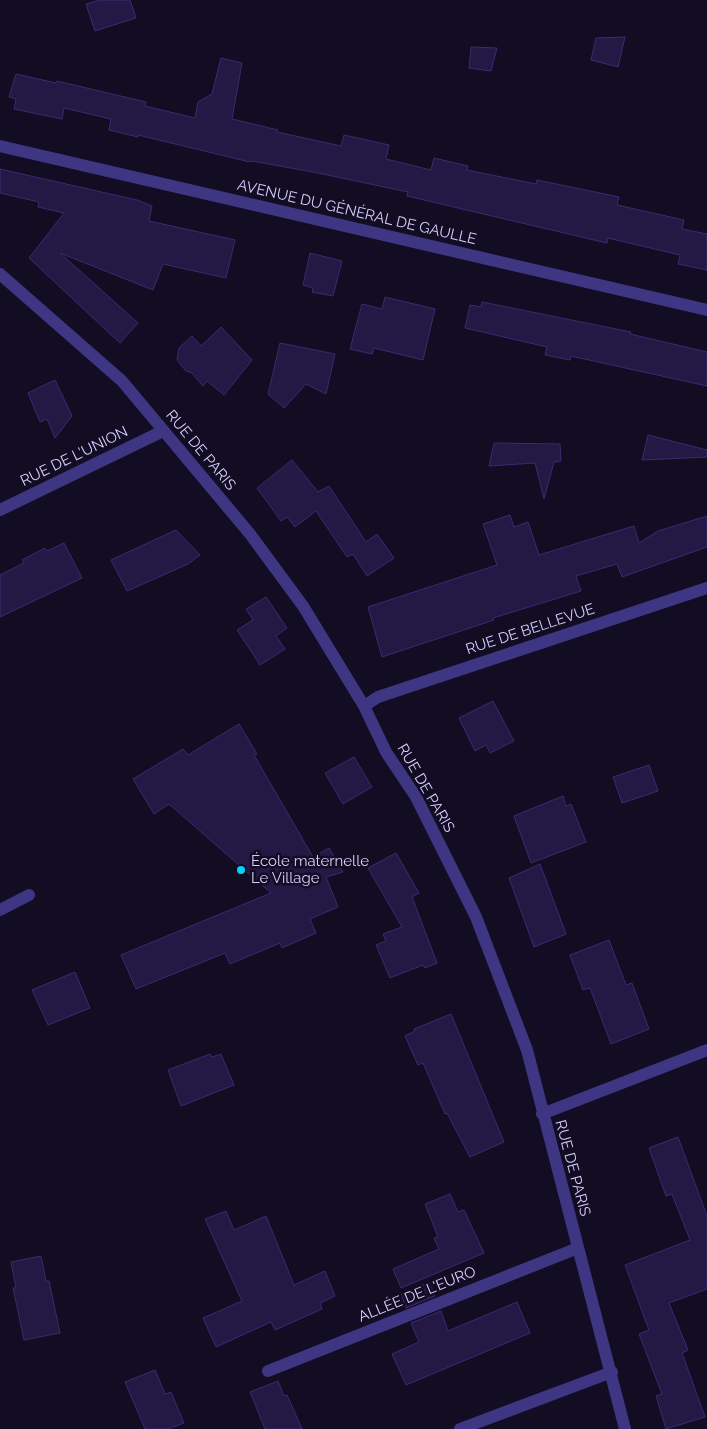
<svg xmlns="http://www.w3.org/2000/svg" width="707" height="1429" font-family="Raleway,sans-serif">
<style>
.building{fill:#241844;stroke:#3c2a71}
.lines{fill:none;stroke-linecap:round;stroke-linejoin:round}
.lane{stroke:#3e3683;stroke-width:12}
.street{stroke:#3e3683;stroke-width:12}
.poi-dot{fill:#00d2f9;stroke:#120d23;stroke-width:2}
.labels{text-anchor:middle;stroke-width:5;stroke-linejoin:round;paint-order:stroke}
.street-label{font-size:15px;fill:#d7ceff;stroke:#120d23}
.poi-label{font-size:15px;fill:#d7ceff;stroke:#120d23;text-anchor:start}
</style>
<rect width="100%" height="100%" fill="#120d23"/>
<!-- building -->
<path class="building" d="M100,0H130L136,18L95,31L86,4Z
M625,37L618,67L591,60L596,38Z
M471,47L497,48L491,71L469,68Z
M221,58L242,63L232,119L278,130L277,132L341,146L344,135L389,145L386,159L431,170L434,158L468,166L467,170L536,184L537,180L619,197L617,205L684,220L682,229L707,234V270L678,264L680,255L608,238L607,243L577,236L407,196L408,192L318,173L252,161L250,162L138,135V137L109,130L111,119L64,108L62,119L14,109L16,99L9,97L16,74L56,83L57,81L146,102L145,106L195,118L198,102L212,94Z
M0,169L137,200L152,206L149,221L235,240L226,278L163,264L153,290L60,253L138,323L120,343L29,258L64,213L38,207L39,202L0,193Z
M310,253L342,261L333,296L312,292L313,288L303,285Z
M385,297L435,309L423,360L374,348L372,354L350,349L362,304L382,309Z
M482,302L631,332L630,334L707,352V386L571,356L570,360L545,355L547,347L465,328L470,305L481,307Z
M221,327L252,360L224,395L207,381L203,386L192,373L186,371L177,360L179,348L192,336L201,346Z
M280,343L335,354L326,394L306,384L284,408L268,394Z
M55,380L72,416L55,438L47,419L40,422L28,393Z
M648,435L707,450V457L642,460Z
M494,443L560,444L561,461L554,462L544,499L535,463L489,466Z
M292,460L318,492L329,486L366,542L377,534L394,558L367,576L353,554L347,557L316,511L295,527L287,517L281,521L257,488Z
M510,515L514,527L528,522L539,555L634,526L639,543L658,531L707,516V547L622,577L617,564L576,576L581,591L493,618L494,620L382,657L368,607L497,565L483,524Z
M176,530L200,555L188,564L127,591L111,560Z
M64,543L82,578L0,617V575L24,563L22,560L45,548L47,551Z
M266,597L287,628L276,636L285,649L260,665L237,630L253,620L246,609Z
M493,701L514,741L490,753L486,745L475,751L459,718Z
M239,724L257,754L254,755L313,857L329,848L343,872L326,877L338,907L310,919L316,933L282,948L280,943L230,964L225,953L136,989L121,955L271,893L169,804L154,814L133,779L183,749L188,755Z
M354,757L372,787L343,804L325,773Z
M649,765L658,791L622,803L613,777Z
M563,796L566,806L571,804L586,842L531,863L514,816Z
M396,853L419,893L412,897L437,963L425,968L423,965L390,978L376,945L386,941L383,934L402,927L368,868Z
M540,864L566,934L534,947L509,878Z
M609,940L626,985L632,983L649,1029L611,1044L590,988L583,990L570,955Z
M75,972L90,1008L48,1025L32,990Z
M451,1014L504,1142L470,1157L447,1113L445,1114L423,1063L418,1065L405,1036L415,1031L414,1029Z
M210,1054L212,1057L221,1054L234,1085L181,1106L168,1070Z
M678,1137L707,1216V1289L669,1303L688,1350L682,1353L705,1417L666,1429L656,1396L662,1394L639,1334L649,1330L625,1265L690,1240L672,1194L666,1196L649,1148Z
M450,1194L458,1212L464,1210L484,1253L401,1288L393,1269L439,1249L434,1238L438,1237L425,1204Z
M226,1211L234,1230L266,1216L294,1285L325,1271L335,1296L320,1303L322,1309L275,1330L271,1322L216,1347L203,1318L242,1301L205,1219Z
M41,1256L46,1281H49L60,1333L24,1340L13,1288H16L11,1262Z
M429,1282L435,1296L406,1308L401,1294Z
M517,1302L530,1333L406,1385L392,1354L419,1342L411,1323L441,1311L448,1331Z
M155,1370L165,1394L171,1392L184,1423L168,1429H145L125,1382Z
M278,1381L284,1396L287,1395L302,1429H265L250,1392Z"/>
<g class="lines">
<!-- lane -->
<path class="lane" d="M460,1429L612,1372"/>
<!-- street -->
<path class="street" d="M0,146L707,310
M0,274L122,381L250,534L303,606L364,706L386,752L416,797L476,917L527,1050L625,1429
M0,510L163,431
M364,706L378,697L707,588
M0,910L29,895
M542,1114L707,1050
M268,1371L578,1248"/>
</g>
<!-- markers -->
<circle class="poi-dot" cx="241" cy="870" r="5"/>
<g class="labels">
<!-- street labels -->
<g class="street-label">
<text transform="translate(357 212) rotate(13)" y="5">AVENUE DU GÉNÉRAL DE GAULLE</text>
<text transform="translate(201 450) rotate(50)" y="5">RUE DE PARIS</text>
<text transform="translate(74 456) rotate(-26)" y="5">RUE DE L'UNION</text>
<text transform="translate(530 629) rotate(-18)" y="5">RUE DE BELLEVUE</text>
<text transform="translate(426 788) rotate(60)" y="5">RUE DE PARIS</text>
<text transform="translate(573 1168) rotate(75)" y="5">RUE DE PARIS</text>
<text transform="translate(417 1294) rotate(-22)" y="5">ALLÉE DE L'EURO</text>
</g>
<!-- poi labels -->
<g class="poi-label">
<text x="251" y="866">École maternelle<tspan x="251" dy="17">Le Village</tspan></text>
</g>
</g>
</svg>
